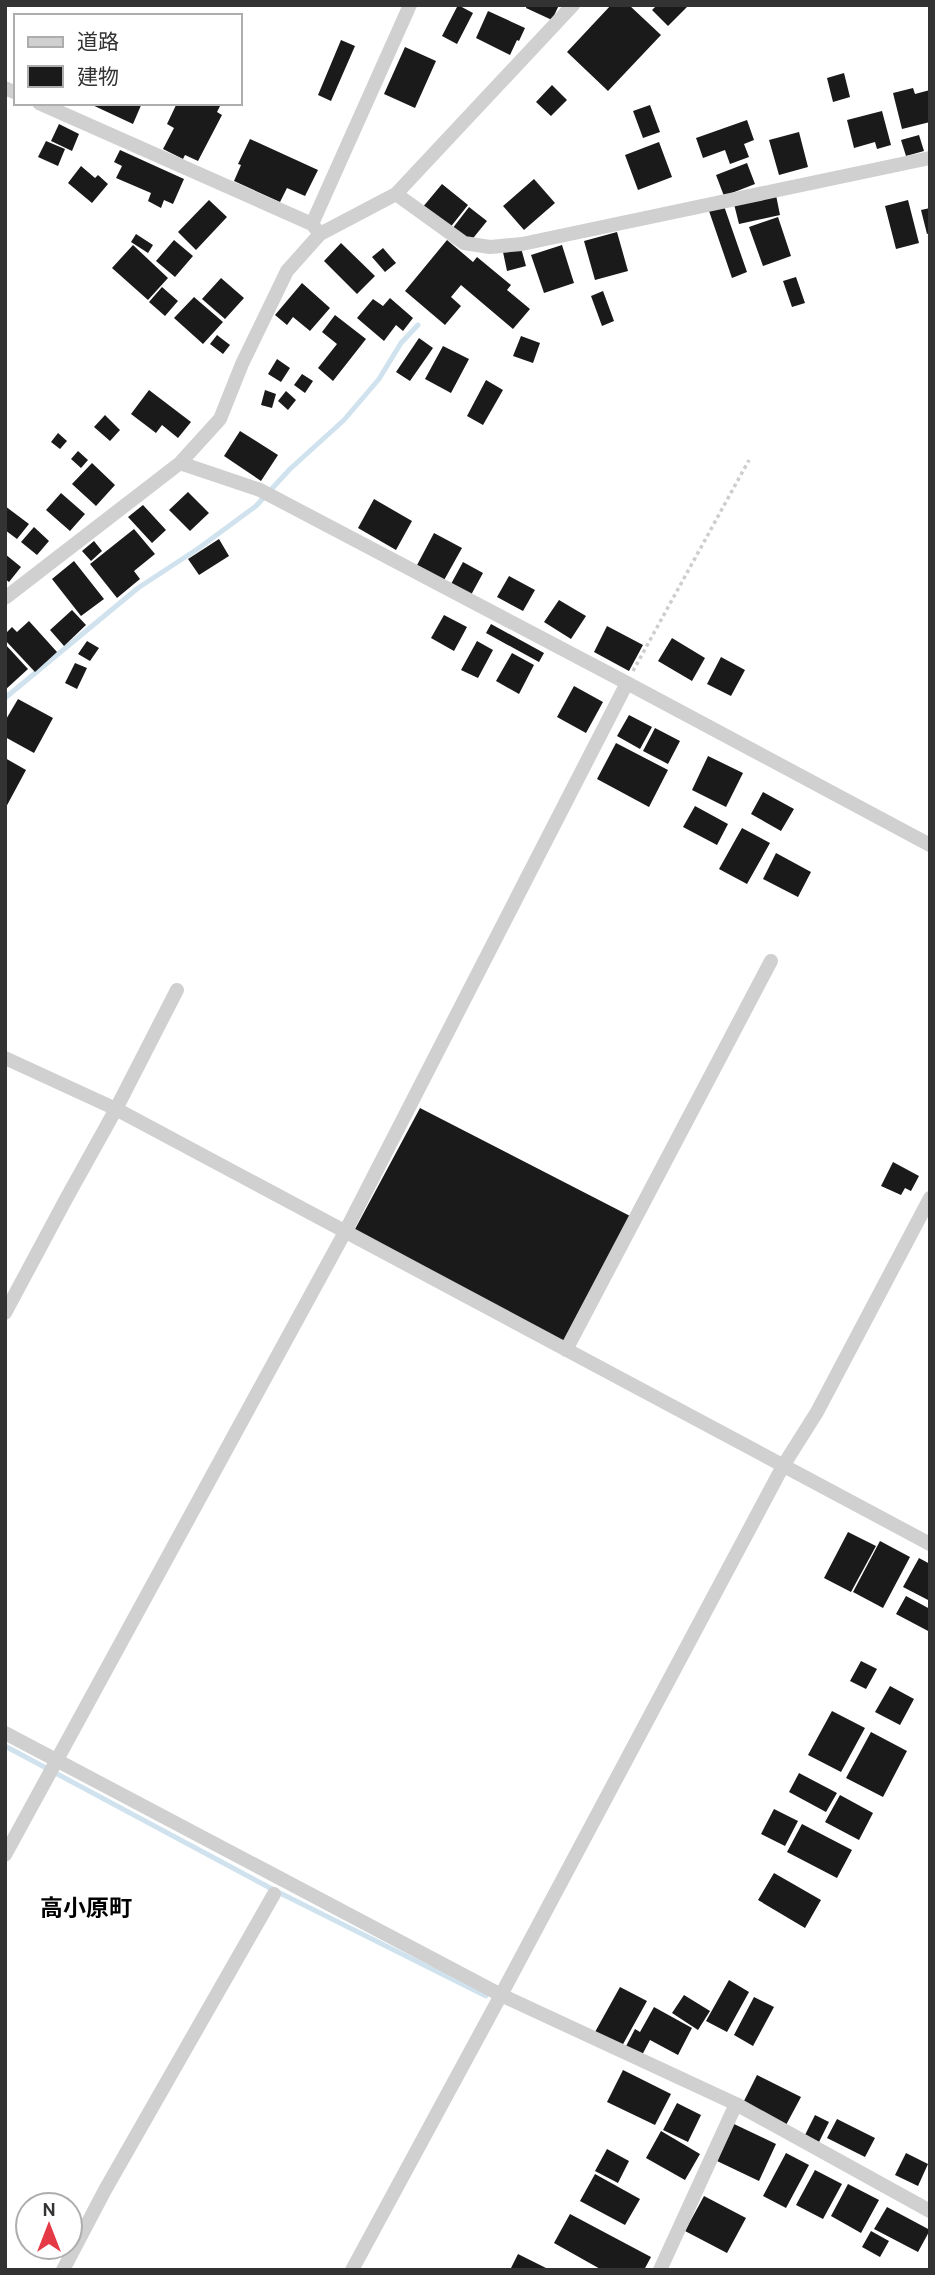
<svg xmlns="http://www.w3.org/2000/svg" width="935" height="2275" font-family="Overpass,'Noto Sans JP',sans-serif">
<style>
.lines{fill:none;stroke-linecap:round;stroke-linejoin:round}
.stream{stroke:#cfe2ee;stroke-width:5}
.building{fill:#1a1a1a}
.path{stroke:#cdcdcd;stroke-width:3.5;stroke-dasharray:3.5 3.5;stroke-linecap:butt}
.street{stroke:#d0d0d0;stroke-width:14}
.labels{text-anchor:middle;stroke-width:7;stroke-linejoin:round;paint-order:stroke}
.quarter-label{font-size:23px;font-weight:bold;fill:#000;stroke:#fff}
</style>
<rect width="100%" height="100%" fill="#fff"/>
<g class="lines">
<!-- stream -->
<path class="stream" d="M5,698L138,588L199,548L256,506L290,469L344,420L379,379L401,343L418,325
M5,1746L274,1890L486,1996"/>
</g>
<!-- building -->
<path class="building" d="M458,5L473,13L457,44L442,36Z
M527,5H559L552,20L526,8Z
M611,5H629L661,35L608,91L567,52Z
M657,5H689L668,26L652,10Z
M488,11L525,28L519,41L517,40L510,55L476,38Z
M341,40L355,46L331,101L318,95Z
M405,47L436,61L415,108L384,94Z
M844,73L850,97L833,102L827,78Z
M552,85L567,100L551,116L536,102Z
M913,88L915,94L930,90V122L902,129L893,93Z
M88,103H142L133,124Z
M177,103H215L220,106L217,112L222,115L198,161L185,155L183,159L163,149L174,128L167,124Z
M650,105L660,132L643,138L633,111Z
M882,111L891,145L877,149L875,142L854,148L847,120Z
M747,120L754,140L744,144L749,157L730,164L725,150L703,158L696,138Z
M59,124L79,134L72,151L51,141Z
M799,132L808,167L779,175L769,140Z
M919,135L924,151L906,156L901,140Z
M250,139L318,170L305,196L287,188L280,202L234,181L241,165L238,164Z
M46,141L65,149L58,166L38,157Z
M659,142L672,177L638,190L625,155Z
M120,150L184,179L173,204L164,200L161,208L148,201L151,193L116,178L122,166L114,162Z
M747,163L755,184L724,196L716,175Z
M81,166L95,178L98,175L108,184L92,203L68,183Z
M534,179L555,203L524,230L503,206Z
M442,184L468,205L449,229L422,208Z
M776,195L780,215L739,224L734,204Z
M209,200L227,217L196,250L178,232Z
M908,200L919,243L896,249L885,206Z
M724,206L747,272L732,278L709,211Z
M469,207L487,221L470,242L452,229Z
M930,208V233L927,234L921,210Z
M778,217L791,256L763,266L749,227Z
M617,232L628,271L595,280L584,241Z
M136,234L153,245L148,253L131,242Z
M174,240L193,256L175,277L156,261Z
M447,240L473,262L477,257L511,285L507,290L530,309L513,329L461,285L451,297L461,306L445,325L405,291Z
M341,243L375,276L357,294L324,261Z
M133,245L168,278L148,300L112,268Z
M562,245L574,283L544,293L531,255Z
M383,248L396,263L385,272L372,257Z
M521,248L526,266L507,271L503,252Z
M796,277L805,303L792,307L783,281Z
M221,278L244,298L225,319L202,299Z
M302,283L330,308L310,331L293,317L287,325L275,315Z
M162,287L178,301L165,316L149,302Z
M603,291L614,321L602,326L591,296Z
M194,297L223,322L203,344L174,318Z
M390,298L413,318L403,331L396,325L384,341L357,318L373,299L383,306Z
M335,315L366,339L333,381L318,368L337,344L322,332Z
M217,335L230,345L223,354L210,344Z
M521,336L540,343L533,363L513,356Z
M419,338L433,348L410,381L396,372Z
M443,346L469,359L451,393L425,379Z
M277,359L290,368L281,382L268,374Z
M302,374L313,381L305,393L294,385Z
M486,380L503,390L483,425L467,416Z
M149,390L191,422L178,438L162,425L156,433L131,414Z
M265,390L276,394L272,408L261,405Z
M286,391L296,400L288,410L278,401Z
M105,415L120,430L110,441L94,427Z
M240,431L278,455L261,481L224,456Z
M58,433L67,441L60,449L51,442Z
M78,451L88,460L81,468L71,459Z
M92,463L115,485L96,506L72,484Z
M188,492L209,513L190,531L169,510Z
M61,493L85,514L70,531L46,510Z
M374,499L412,521L396,550L358,528Z
M143,505L166,530L152,543L128,517Z
M5,506L29,524L17,539L5,530Z
M34,527L49,541L37,555L21,542Z
M134,529L155,554L134,571L140,579L117,598L90,564Z
M434,533L462,548L443,582L416,567Z
M219,539L229,556L199,575L188,559Z
M94,541L102,551L91,561L82,551Z
M5,554L21,567L9,582L5,579Z
M74,561L104,599L81,616L52,579Z
M463,562L483,573L471,595L451,584Z
M509,576L535,590L523,611L497,597Z
M559,600L586,616L571,639L544,622Z
M72,610L86,625L64,646L50,630Z
M444,615L467,627L454,651L431,638Z
M29,621L57,652L35,672L5,640V634L12,627L17,632Z
M491,624L544,653L539,662L486,633Z
M607,626L643,645L629,671L594,652Z
M672,638L705,658L692,681L658,661Z
M87,641L99,648L90,661L78,654Z
M477,641L493,650L478,678L461,670Z
M5,644L28,669L5,690Z
M512,653L534,665L519,694L496,681Z
M721,657L745,670L731,696L707,684Z
M75,663L87,668L77,689L65,683Z
M574,686L603,702L586,733L557,717Z
M18,699L53,718L34,753L5,737V721Z
M629,715L652,727L640,749L617,736Z
M655,728L680,741L668,764L643,751Z
M616,743L668,770L649,807L597,779Z
M708,756L743,773L726,807L692,790Z
M5,758L26,770L5,809Z
M763,792L794,809L781,831L751,814Z
M695,806L728,824L717,845L683,827Z
M742,828L770,843L747,884L719,869Z
M776,853L811,872L798,897L763,879Z
M420,1108L632,1217L566,1342L354,1231Z
M893,1162L919,1176L911,1191L905,1188L901,1195L881,1186Z
M848,1532L876,1546L851,1592L824,1578Z
M880,1541L910,1557L883,1608L853,1592Z
M919,1558L930,1564V1601L903,1587Z
M906,1596L930,1609V1632L896,1614Z
M861,1661L877,1669L866,1689L850,1681Z
M890,1686L914,1699L900,1725L875,1712Z
M832,1711L865,1728L841,1772L808,1755Z
M871,1732L907,1751L883,1797L846,1778Z
M799,1773L837,1793L826,1812L789,1792Z
M840,1795L873,1813L859,1840L825,1822Z
M774,1809L798,1821L785,1846L761,1834Z
M802,1824L852,1850L837,1878L787,1852Z
M774,1873L821,1900L805,1928L758,1900Z
M729,1980L749,1992L727,2032L706,2021Z
M620,1987L647,2001L622,2046L595,2032Z
M684,1995L710,2011L698,2030L672,2013Z
M754,1997L774,2007L753,2046L734,2035Z
M654,2007L692,2028L678,2055L650,2040L641,2057L625,2048L635,2029L640,2032Z
M623,2070L671,2094L655,2125L607,2102Z
M757,2075L801,2097L786,2125L743,2103Z
M677,2103L701,2115L688,2142L663,2130Z
M815,2115L829,2122L819,2142L805,2135Z
M837,2119L875,2138L865,2157L827,2138Z
M734,2124L776,2144L759,2181L717,2161Z
M661,2131L700,2154L685,2180L646,2158Z
M607,2149L629,2161L618,2183L595,2171Z
M786,2153L809,2165L786,2208L763,2196Z
M906,2153L928,2164L918,2186L895,2175Z
M815,2170L842,2184L823,2219L796,2205Z
M595,2174L640,2199L625,2225L580,2201Z
M848,2184L879,2200L861,2233L831,2216Z
M704,2196L746,2218L727,2253L685,2231Z
M887,2207L930,2230L918,2252L874,2229Z
M570,2214L651,2257L644,2270H602L554,2243Z
M871,2231L889,2241L880,2257L862,2247Z
M518,2254L546,2268L545,2270H510Z"/>
<g class="lines">
<!-- path -->
<path class="path" d="M633,671L749,460"/>
<!-- street -->
<path class="street" d="M5,88L16,93
M39,103L312,224L320,234
M396,194L464,243L490,247L522,244L930,158
M312,224L410,5
M180,463L260,490L627,683L930,845
M5,598L180,463L220,419L242,364L287,271L320,234L396,194L573,5
M5,1058L116,1109L930,1544
M5,1313L66,1199L116,1109L177,990
M566,1350L771,961
M5,1733L501,1995L736,2104L930,2211
M5,1855L345,1232L627,683
M63,2270L105,2190L274,1894
M352,2270L501,1995L783,1466L817,1412L930,1198
M660,2270L736,2104"/>
</g>
<g class="labels">
<!-- quarter labels -->
<g class="quarter-label">
<text x="86" y="1916">高小原町</text>
</g>
</g>
<!-- border -->
<rect width="935" height="2275" fill="none" stroke="#333333" stroke-width="14"/>
<!-- legend -->
<rect x="14" y="14" width="228" height="91" fill="#ffffff" stroke="#adadad" stroke-width="2"/>
<rect x="28" y="37" width="35" height="10" fill="#d0d0d0" stroke="#adadad" stroke-width="2"/>
<text x="77" y="49" font-size="21" fill="#333333">道路</text>
<rect x="28" y="66" width="35" height="21" fill="#1a1a1a" stroke="#adadad" stroke-width="2"/>
<text x="77" y="84" font-size="21" fill="#333333">建物</text>
<!-- north arrow -->
<g transform="translate(49 2226)"><circle r="33" fill="#ffffff" stroke="#adadad" stroke-width="2"/>
<path d="M0-5L12 26L0 18L-12 26Z" fill="#e63946"/>
<text y="-10" font-size="19" font-weight="bold" text-anchor="middle" fill="#333333">N</text>
</g>
</svg>
